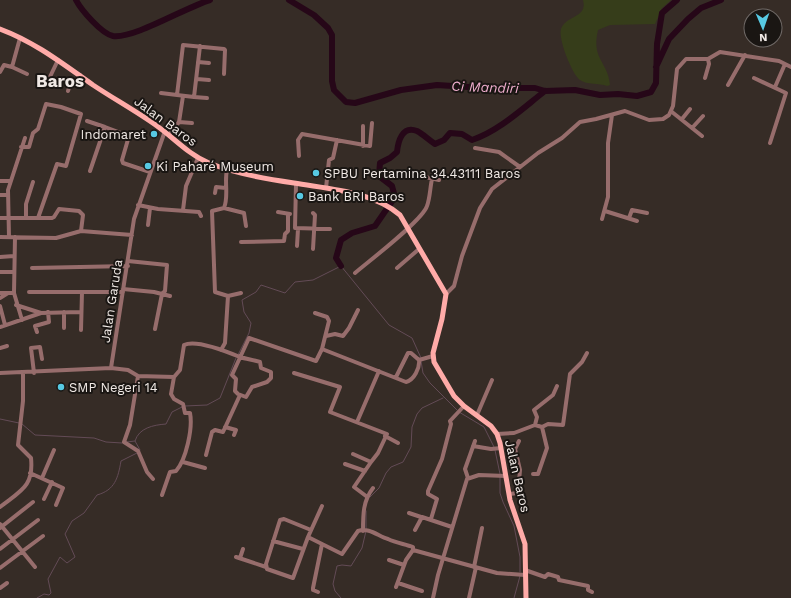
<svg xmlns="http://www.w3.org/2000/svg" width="791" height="598" font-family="'Work Sans',sans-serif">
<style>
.green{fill:#363d1a}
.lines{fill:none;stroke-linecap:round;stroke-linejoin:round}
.stream{stroke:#634b56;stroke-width:1}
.river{stroke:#260718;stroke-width:6}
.minor{stroke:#976d6c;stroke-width:4}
.major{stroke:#ffaba8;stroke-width:5}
.poi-dot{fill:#57c9e3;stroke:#1a1613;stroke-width:1.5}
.labels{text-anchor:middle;stroke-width:4;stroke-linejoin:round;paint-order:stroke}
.street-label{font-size:13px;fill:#f0e9e5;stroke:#1a1613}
.poi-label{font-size:13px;fill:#f0e9e5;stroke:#1a1613;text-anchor:start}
.water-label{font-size:14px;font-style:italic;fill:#f1afcf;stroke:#1a1613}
.district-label{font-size:17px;font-weight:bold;fill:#f0e9e5;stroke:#1a1613}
</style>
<rect width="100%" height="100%" fill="#362c26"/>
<!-- green -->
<path class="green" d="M583,0H671L662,8L655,24L610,25L598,30C591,60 608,61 610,85L607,86C599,83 587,85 580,80C572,74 558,39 561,29C566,15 588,18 583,0Z"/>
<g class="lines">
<!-- stream -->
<path class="stream" d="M238,355L249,333L251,323L244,312L242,300L256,292L261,285L285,293L295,282L313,280L341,266L389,325L412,338L421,358
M421,361L423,373L430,383L457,410
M185,406L207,405L220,398L236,358
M459,412L484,427L494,447
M0,419L19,423
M22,424L35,435L94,438L106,442L122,443
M127,442L135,441
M140,450L135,441C139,428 153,425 166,424L172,412L182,407
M495,450L500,474
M500,477V493L503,502L514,526L520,557V572
M370,497L379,488L386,473L391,467L403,462L411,447L412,427L417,414L422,408L443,398
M366,511V528
M37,598L44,594L49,595L51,593L48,579L60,557L67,563L75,557L65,534L72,521L84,513L97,495C115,490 118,478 121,461L137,453
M341,598L335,591L333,584L337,566L342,565L351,566L362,548L366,531
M514,598L520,576"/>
<!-- river -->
<path class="river" d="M76,0C81,10 102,34 113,36C134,39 186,7 210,0
M289,0L314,15L328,28L332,35V81L334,90L346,102L355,103L401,90L437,85L484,88H535L545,91L575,90L600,95L618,94L637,96L651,92L656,83L657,44L662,13L677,0
M656,67L669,39L688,19L701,8L721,0
M341,266L336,258L341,240L352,233L375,226L395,197L392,186L379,176L380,163L390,158L397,152C398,142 402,125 417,131C423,134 429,140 435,144L444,140L450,133L462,134L472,140C499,131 523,108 545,91"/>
<!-- minor -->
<path class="minor" d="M200,46L194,97L177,95L183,45L224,49L225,50L224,74
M198,62L209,63
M12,67L27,74
M0,72L4,65L12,67L20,38
M705,78L709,64L708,59
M754,78L786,93L770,143
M41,79L48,81L58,60
M197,79L209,80
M728,85L745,55
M775,87L785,64
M68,91L70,84L75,82L80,75
M161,93L177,95
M194,97L207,98
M672,112L702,136
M682,119L690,109
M87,121L105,127
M179,122L192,123
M692,128L703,116
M169,135L179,122L183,96
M363,146V126
M21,147H29L33,133L38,129L46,104L61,107L81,114L66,166L57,164L38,218
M475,148L499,152L520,167
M299,156L298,140L302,134L370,146L372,123
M90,171L105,127L129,136L122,160L123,163L150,172
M411,174L439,180
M0,181H10
M296,184L295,228L330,229
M326,188L329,160L333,158L337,140
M215,193L216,187L226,188
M0,195H8
M138,205L158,209L199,212L201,216
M224,208C229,196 224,182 227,170
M183,210L186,186L198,158
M605,211L637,221
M278,212L290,214
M313,213L315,215L313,249
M0,218H52L54,217L59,209L79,211L83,215L81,231
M26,218V204L33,182
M629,218L632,210L647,213
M602,219L608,197V143L612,115
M148,225L150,208
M0,237L56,238L81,231L132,235
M9,237L8,190L25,138
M15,237L14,293L22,320
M241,242L284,241L285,234L288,231V214
M297,246L298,229
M0,257L14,256
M128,261L167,265L165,291L162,294L155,329
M32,268L128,266
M397,268L419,249
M0,272H14
M355,273C369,261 423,220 427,206C430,198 430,188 432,179
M123,289L154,292L170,296
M29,292H123
M0,293H14
M446,294L454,286L462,256L480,208L492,189L538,153L562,138L580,122L596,119L625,111L649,120L663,119L669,115L673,106L677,69L686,59H708L720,52L779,61L791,67
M228,296L215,292L212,211L224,208L244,213L246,226
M228,296L241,293
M0,298L8,293
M16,305L41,313
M0,306L5,325
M64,312V328
M315,313L327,317L329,321L322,349L406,382C414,380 420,368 419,360L433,356
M0,327L41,313L80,312
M81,330L82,292
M37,332L35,326L49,322L48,312
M326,336L335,334L343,336L349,328L358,310
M0,348L7,346
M221,350L225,343L228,296
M111,368L134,219L165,131
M0,373L111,368L128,370L138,376L174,377L180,370L184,345C196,339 228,352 240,357C246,359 254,360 260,362L261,368L271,372V378L267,382L252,387L246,397L238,394L235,391L236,379L232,375L249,338L316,361L322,349
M34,373L31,348L40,347L42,359
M294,373L340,387L330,412L387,434L378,453L371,462
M138,376L130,425L124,442L138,451L147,472L153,479
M396,377L408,353H411L419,360
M477,415L492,380
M357,422L379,371
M535,425L537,417L534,410L553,395L557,386
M225,427L236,430L234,435
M497,434L514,433L535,425L542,427L548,424L563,425L570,374L582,362L587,353
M385,436L398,443
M473,446L491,449L501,448
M353,454L371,462L354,487L366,496
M206,455L212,432L215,430L223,432L240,395
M183,462L205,468
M345,464L365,471
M30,473L63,488L56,505
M533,474H538L547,448L542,427
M42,478L54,450
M468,478L465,469L475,441
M509,494L518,493L520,470L515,449L519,441
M162,495L170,472L176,471C186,460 193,428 190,413H185L183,404L174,399L171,394L174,377
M44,499L52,482
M0,507C20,491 34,487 31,458L18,445L23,401V374
M409,513L421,517
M431,519L437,499L428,494V491L442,459L451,424L450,421L464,406
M0,524L35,567
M0,528L33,502
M311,530L284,519L280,520L266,564L267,569L293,578L308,537L342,554L358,531C369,527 378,536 388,539C396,543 405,544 413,547V550
M415,530L422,517L452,527
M363,531C363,514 363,501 373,488
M308,537L322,506
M273,541L303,549
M0,549L38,520
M413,550L497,573L525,575
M236,557L266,567
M240,558L243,549
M389,560L404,565
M474,567L482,528
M0,568L43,536
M525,570L545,577L548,574L558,577L559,580L588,586V590L592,592
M398,583L422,591
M396,587L406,560L413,550
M0,588L7,583
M318,592L313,590V588L322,544
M433,598L438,575L467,479L479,475L506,476
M469,598L476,567"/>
<!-- major -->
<path class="major" d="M0,29C35,42 63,64 93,85C114,99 136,111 157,126C174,138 189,155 209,163C236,174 265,179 294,183C329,189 372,191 400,215L446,294L442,319L433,353L434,362L454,396L464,406L491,426L497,434L500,443L510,500L525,544L526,598"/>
</g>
<!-- markers -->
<g class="poi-dot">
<circle cx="154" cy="134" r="4"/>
<circle cx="148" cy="166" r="4"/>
<circle cx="316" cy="173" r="4"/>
<circle cx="300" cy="196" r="4"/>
<circle cx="61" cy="387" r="4"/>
</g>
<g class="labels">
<!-- street labels -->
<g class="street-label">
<text transform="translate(166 121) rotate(36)" y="5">Jalan Baros</text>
<text transform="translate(111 301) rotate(-81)" y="5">Jalan Garuda</text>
<text transform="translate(518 476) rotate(77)" y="5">Jalan Baros</text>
</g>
<!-- poi labels -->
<g class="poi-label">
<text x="146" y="139" text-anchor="end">Indomaret</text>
<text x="156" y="171">Ki Paharé Museum</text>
<text x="324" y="178">SPBU Pertamina 34.43111 Baros</text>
<text x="308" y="201">Bank BRI Baros</text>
<text x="69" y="392">SMP Negeri 14</text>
</g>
<!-- water labels -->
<g class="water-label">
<text transform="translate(485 87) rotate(2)" y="5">Ci Mandiri</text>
</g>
<!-- district labels -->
<g class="district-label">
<text x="60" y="87">Baros</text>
</g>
</g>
<!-- north arrow -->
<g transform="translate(763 28) rotate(178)"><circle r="19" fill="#1a1613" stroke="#706a67"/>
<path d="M0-3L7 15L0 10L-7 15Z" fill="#57c9e3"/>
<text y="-6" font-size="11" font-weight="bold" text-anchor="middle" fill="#f0e9e5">N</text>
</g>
</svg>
